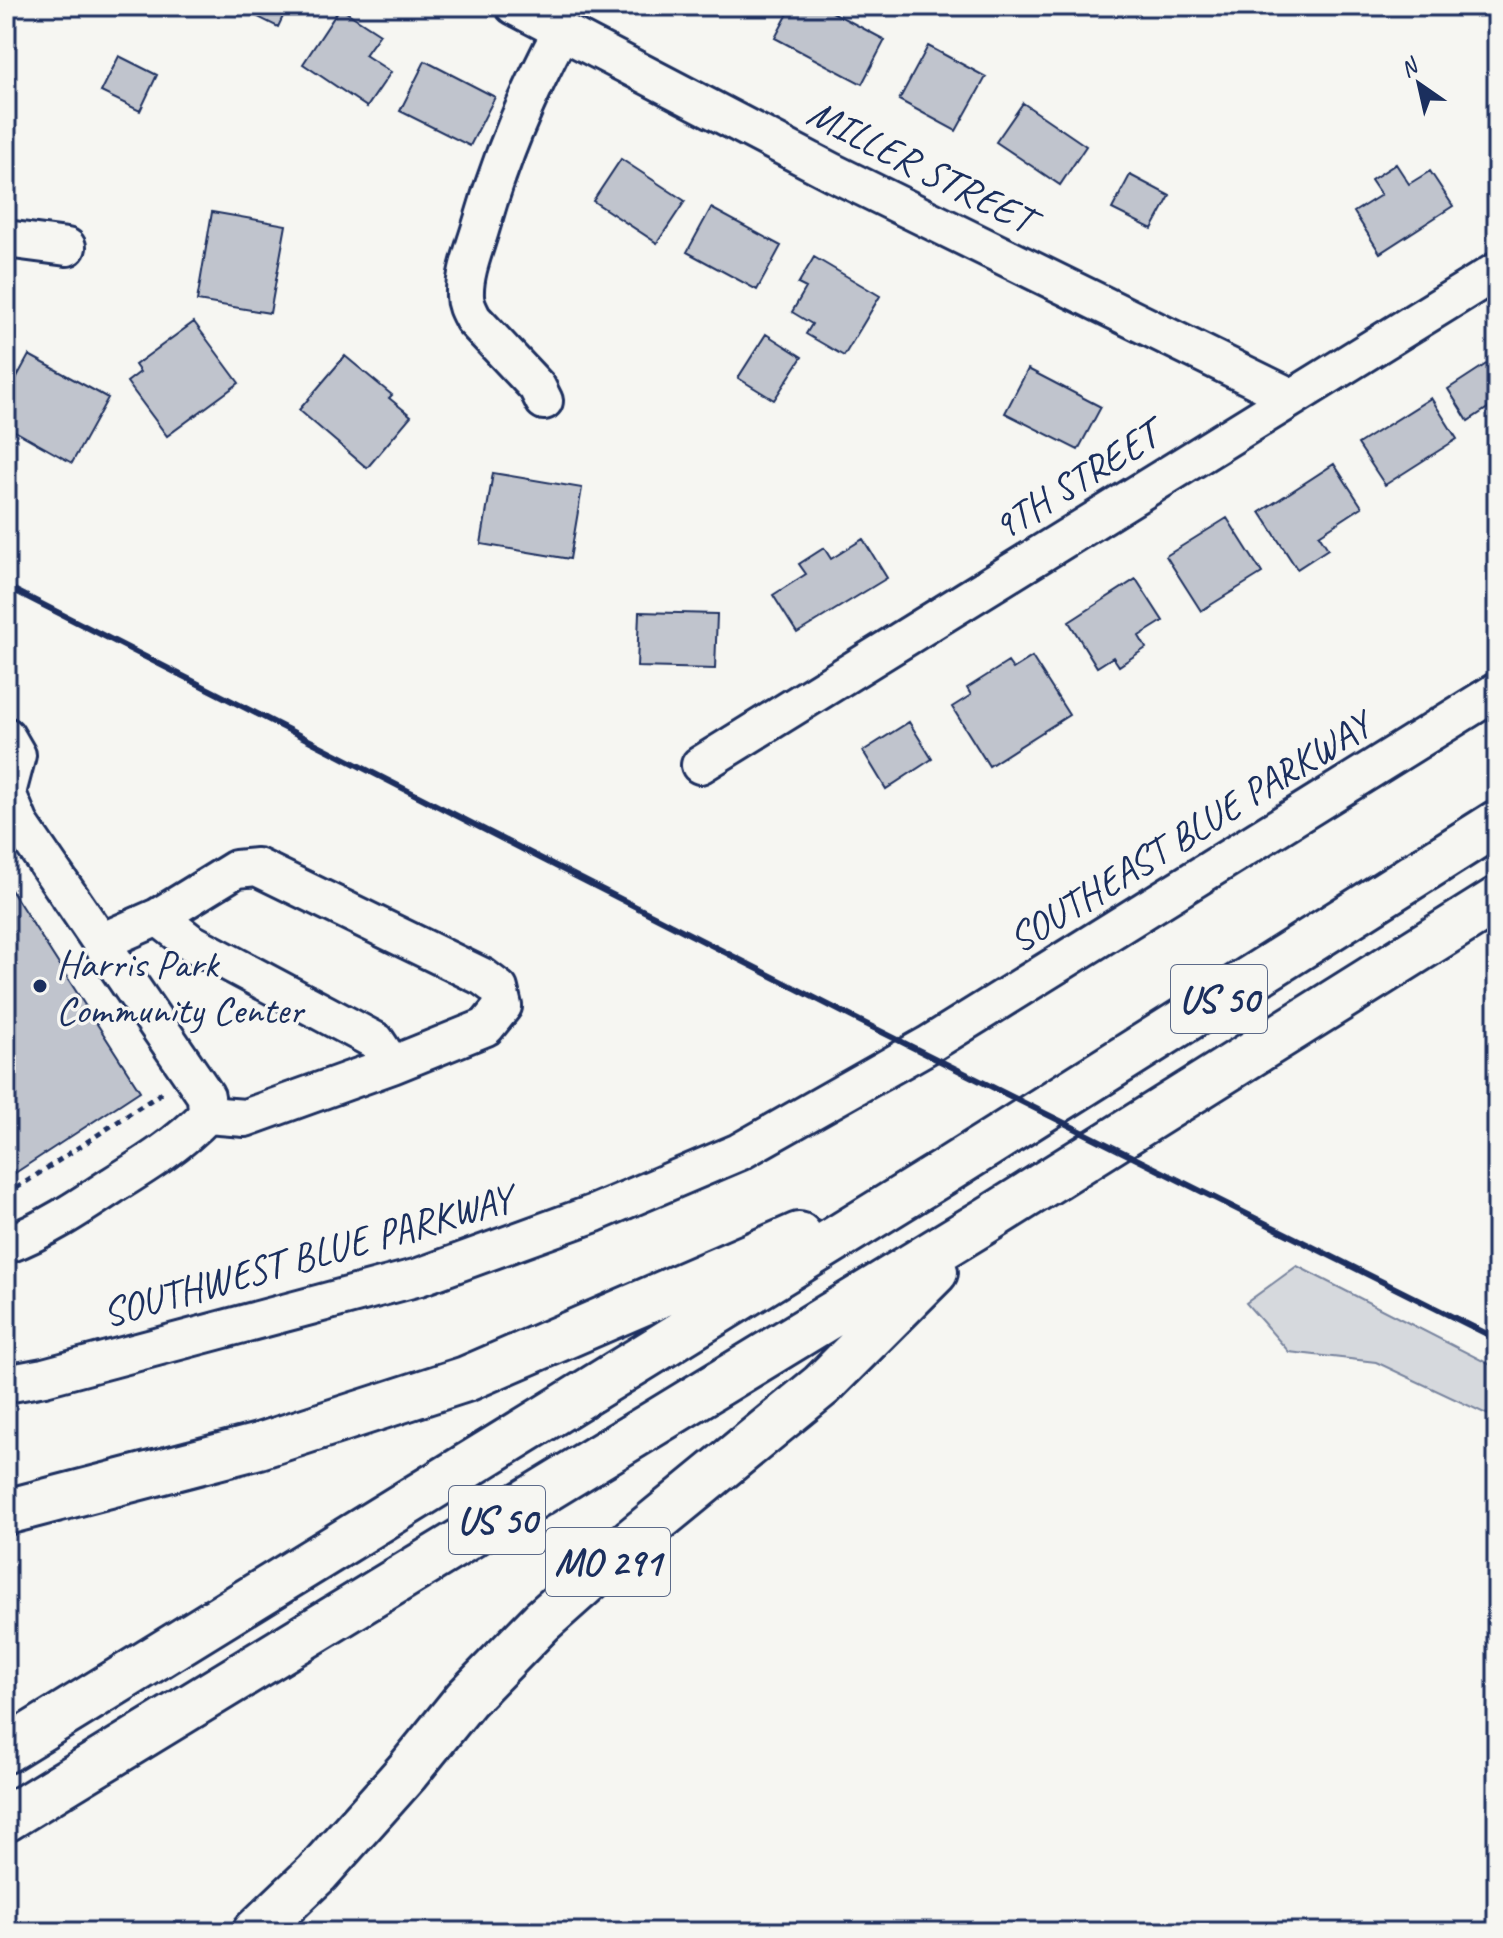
<svg xmlns="http://www.w3.org/2000/svg" width="1503" height="1938" font-family="Caveat,sans-serif">
<style>
.green{fill:#d6d9dd;stroke:#78849e;stroke-width:2}
.building{fill:#c0c4cd;stroke:#1b2f5e;stroke-width:2}
.lines{fill:none;stroke-linecap:round;stroke-linejoin:round}
.minor-casing{stroke:#1b2f5e;stroke-width:42}
.highway-casing{stroke:#1b2f5e;stroke-width:50}
.path{stroke:#1b2f5e;stroke-width:5;stroke-dasharray:6 6;stroke-linecap:butt}
.minor{stroke:#f6f6f2;stroke-width:36}
.highway{stroke:#f6f6f2;stroke-width:44}
.rail{stroke:#1b2f5e;stroke-width:6}
.poi-dot{fill:#1b2f5e;stroke:#f6f6f2;stroke-width:3}
.labels{text-anchor:middle;stroke-width:7;stroke-linejoin:round;paint-order:stroke}
.shield{fill:#f6f6f2;stroke:#5d6b8a;stroke-width:2}
.shield-label{font-size:38px;font-weight:bold;fill:#1b2f5e}
.street-label{font-size:40px;fill:#1b2f5e;stroke:#f6f6f2}
.poi-label{font-size:40px;fill:#1b2f5e;stroke:#f6f6f2;text-anchor:start}
</style>
<rect width="100%" height="100%" fill="#f6f6f2"/>
<filter id="ink" filterUnits="userSpaceOnUse"><feTurbulence type="fractalNoise" baseFrequency=".0125" numOctaves="2"/><feDisplacementMap in="SourceGraphic" scale="16" xChannelSelector="R" yChannelSelector="G"/><feConvolveMatrix kernelMatrix="1 2 1 2 8 2 1 2 1" color-interpolation-filters="sRGB"/></filter>
<g filter="url(#ink)">
<!-- green -->
<path class="green" d="M1297,1266L1497,1368V1419L1376,1362L1289,1352L1246,1303Z"/>
<!-- building -->
<path class="building" d="M247,6H288L278,27L244,10Z
M792,6H821L885,40L862,84L775,38Z
M340,8L380,34L365,55L391,72L367,107L303,64Z
M928,46L986,77L956,131L899,100Z
M119,56L157,75L140,111L101,92Z
M425,61L495,97L470,146L400,111Z
M1023,103L1086,146L1060,185L996,142Z
M621,159L685,201L657,243L593,201Z
M1396,164L1409,184L1430,171L1453,206L1380,253L1354,212L1381,195L1371,180Z
M1130,175L1170,196L1152,229L1112,209Z
M711,208L781,246L757,290L687,252Z
M212,212L286,225L270,313L197,301Z
M814,257L880,296L844,356L806,334L812,324L792,312L806,288L798,284Z
M194,322L239,383L167,436L127,382L140,372L135,365Z
M766,334L802,357L774,400L738,378Z
M29,355L108,398L72,463L6,426V397Z
M345,356L392,395L389,398L411,416L367,468L299,410Z
M1497,357V416L1491,406L1468,421L1448,389Z
M1028,369L1101,407L1078,450L1005,413Z
M1431,398L1457,439L1385,485L1358,444Z
M1334,464L1362,507L1319,535L1328,549L1297,569L1260,512Z
M493,473L582,488L570,559L481,544Z
M1227,518L1262,573L1201,611L1166,556Z
M863,539L887,578L797,633L773,595L806,574L799,564L824,548L831,559Z
M1136,579L1163,621L1139,636L1146,648L1119,666L1113,657L1097,667L1069,622Z
M639,612L717,614L715,669L637,667Z
M1032,657L1069,715L989,766L952,707L971,695L967,688L1008,662L1013,669Z
M909,722L932,759L886,789L863,751Z
M6,882L140,1091L6,1179Z"/>
<g class="lines">
<defs>
<path id="minor" d="M514,6L832,172L1291,397
M6,239L67,247
M544,401L537,387L473,319C469,311 465,304 465,296C464,274 474,250 480,230C500,159 527,95 562,30
M6,736L17,755L7,793L20,824L206,1096L207,1115C179,1144 147,1164 113,1185C77,1209 47,1229 6,1245
M700,765L1497,271
M158,917L190,942L376,1041L392,1065
M101,942L158,917L236,869L257,867L483,977L499,989L503,1006L486,1027L392,1065L245,1118L207,1115
M6,1384L44,1377L419,1277L595,1213L739,1152L928,1045L1497,691"/>
<path id="highway" d="M6,1512L259,1446L466,1379L799,1235
M6,1750L941,1174L1497,823
M6,1819L987,1220L1497,900
M255,1932L317,1873L407,1772L466,1699L542,1621L634,1539L822,1385L935,1272"/>
</defs>
<!-- minor casing -->
<use href="#minor" class="minor-casing"/>
<!-- highway casing -->
<use href="#highway" class="highway-casing"/>
<!-- path -->
<path class="path" d="M6,1195L163,1092"/>
<!-- minor -->
<use href="#minor" class="minor"/>
<!-- highway -->
<use href="#highway" class="highway"/>
<!-- rail -->
<path class="rail" d="M6,586L860,1021L1497,1339"/>
</g>
</g>
<!-- markers -->
<circle class="poi-dot" cx="40" cy="986" r="8"/>
<g class="labels">
<!-- shield labels -->
<g class="shield">
<rect x="1171" y="965" width="96" height="68" rx="6"/>
<rect x="449" y="1486" width="96" height="68" rx="6"/>
<rect x="546" y="1528" width="124" height="68" rx="6"/>
</g>
<g class="shield-label">
<text x="1219" y="1012">US 50</text>
<text x="497" y="1533">US 50</text>
<text x="608" y="1575">MO 291</text>
</g>
<!-- street labels -->
<g class="street-label">
<text transform="translate(921 165) rotate(27)" y="14">MILLER STREET</text>
<text transform="translate(1075 480) rotate(-32)" y="14">9TH STREET</text>
<text transform="translate(1189 831) rotate(-32)" y="14">SOUTHEAST BLUE PARKWAY</text>
<text transform="translate(307 1255) rotate(-16)" y="14">SOUTHWEST BLUE PARKWAY</text>
</g>
<!-- poi labels -->
<g class="poi-label">
<text x="56" y="977">Harris Park<tspan x="56" dy="46">Community Center</tspan></text>
</g>
</g>
<!-- margin -->
<rect width="1503" height="1938" fill="none" stroke="#f6f6f2" stroke-width="32"/>
<rect x="16" y="16" width="1471" height="1906" fill="none" stroke="#1b2f5e" stroke-width="3" filter="url(#ink)"/>
<!-- north arrow -->
<g transform="translate(1419 84) rotate(326)" stroke="#f6f6f2" stroke-width="6" paint-order="stroke">
<path d="M0-6L14 30L0 20L-14 30Z" fill="#1b2f5e"/>
<text y="-12" font-size="22" font-weight="bold" text-anchor="middle" fill="#1b2f5e">N</text>
</g>
</svg>
